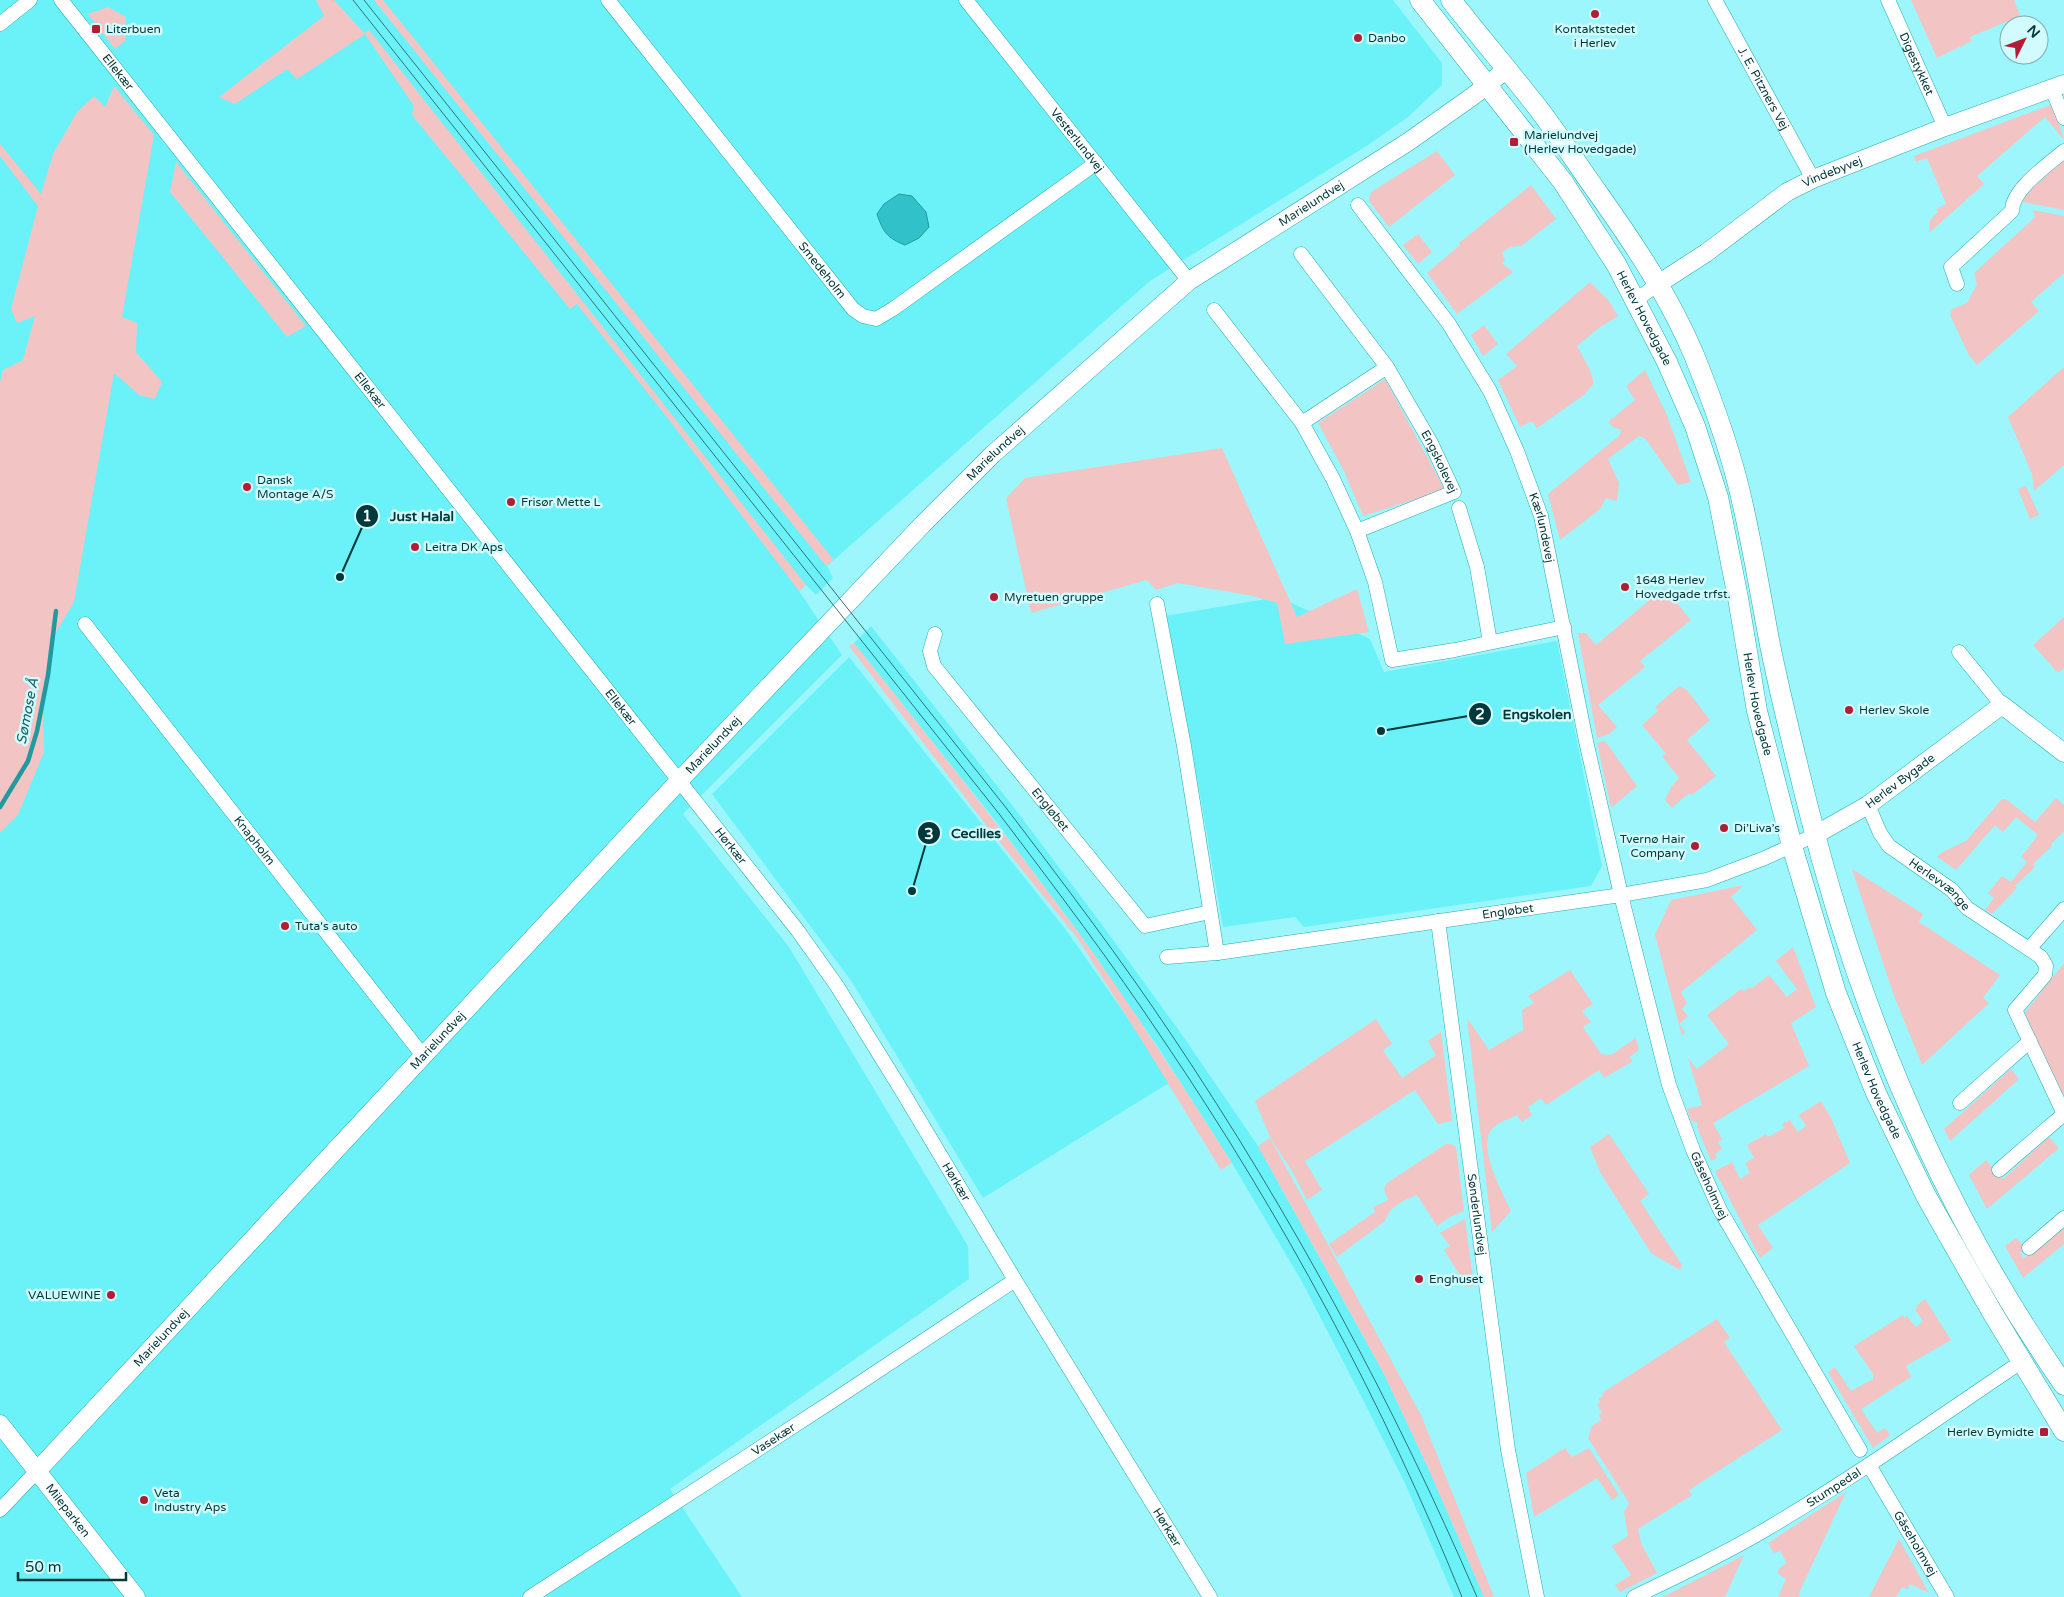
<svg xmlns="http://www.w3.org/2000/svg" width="2064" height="1597" font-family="'Varela Round',sans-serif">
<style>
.built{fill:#6af2f8}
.green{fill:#f2c5c4}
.water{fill:#31c2c9;stroke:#22999e}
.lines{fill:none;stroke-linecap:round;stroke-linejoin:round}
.stream{stroke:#22999e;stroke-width:4.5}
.minor-casing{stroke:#25acb2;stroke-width:15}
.tertiary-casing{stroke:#25acb2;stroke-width:19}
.secondary-casing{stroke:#25acb2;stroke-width:21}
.minor{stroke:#fff;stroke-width:14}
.tertiary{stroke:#fff;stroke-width:18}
.secondary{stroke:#fff;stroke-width:20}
.tram{stroke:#307276;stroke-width:1}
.poi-dot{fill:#b01d34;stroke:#d1fbfd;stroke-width:2}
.labels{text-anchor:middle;stroke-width:5;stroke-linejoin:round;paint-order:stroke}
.poi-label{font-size:12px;fill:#00383b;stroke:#d1fbfd;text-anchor:start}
.street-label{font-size:12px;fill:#00383b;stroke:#d1fbfd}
.water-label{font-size:14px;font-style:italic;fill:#146165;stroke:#d1fbfd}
.leader{fill:none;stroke:#00383b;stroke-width:2}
.callout-dot{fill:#00383b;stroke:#d1fbfd;stroke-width:2}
.mark-label{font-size:15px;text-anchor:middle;font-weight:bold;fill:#fff}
.callout-label{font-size:14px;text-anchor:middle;font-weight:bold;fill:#00383b;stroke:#d1fbfd;stroke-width:5;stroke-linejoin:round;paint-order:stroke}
</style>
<rect width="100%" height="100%" fill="#9cf6fb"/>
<!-- built -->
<path class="built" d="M0,0H1393L1442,63V85L1408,117L1368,145L1150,281L827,566L833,578L816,595L806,585L799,591L842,655L683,814L789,947L968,1246L969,1279L670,1489L742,1597H0Z
M1278,597L1370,639L1384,672L1557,641L1602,866L1591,886L1304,927L1295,917L1223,927L1199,789L1165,616Z
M871,626L1012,805L1100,922L1180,1032L1258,1146L1383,1372L1430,1472L1484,1597H1454L1405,1483L1356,1386L1301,1280L1232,1163L1158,1047L1081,936L994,819L854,643Z
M849,657L1066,930L1172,1081L983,1198L852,982L712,794Z"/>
<!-- green -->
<path class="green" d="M316,0H334L364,33L369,30L806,585L799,591L670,421L577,304L570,309L412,115L414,106L365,34L297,79L287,69L235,104L219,97L324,16Z
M374,0H383L834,560L826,566Z
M1911,0H2014L2020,16L1970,37L1972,41L1937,58Z
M108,7L126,17L125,41L115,49L88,14Z
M114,86L154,135L122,317L137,323L136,352L162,382L155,399L139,395L114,373L74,602L50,642L43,709L44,752L18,815L0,833V382L3,370L23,360L35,316L17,323L11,309L38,206L0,156V144L41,194L53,154L77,112L94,96L105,107Z
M2053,104L2064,140L2045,117L1977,176L1984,184L1929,233L1930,220L1938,212L1936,209L1946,204L1927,158L1916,162L1914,156Z
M1437,151L1455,175L1389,227L1369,201L1371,192Z
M2064,159V210L2023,202V196Z
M176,162L306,326L287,337L170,192Z
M1531,185L1556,219L1521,246C1513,246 1508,247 1502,253L1505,260L1502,263L1513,272L1457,314L1427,273L1460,245L1459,243Z
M2033,210L2064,216V273L2031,302L2039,311L1977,365L1969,355L1950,315L1952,309L1967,303L1977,284L1974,273L2035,217Z
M1418,234L1432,252L1418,264L1403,245Z
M1590,282L1609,301L1618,316L1600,327L1577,346L1590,370L1594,383L1584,395L1537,428L1532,421L1520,427L1498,380L1517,366L1506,354Z
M1484,325L1498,344L1483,356L1471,335Z
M2064,367V465L2034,491L2032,474L2008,417Z
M1645,370L1666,413L1691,482L1678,485L1645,438L1639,436L1608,459L1619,483L1617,501L1606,498L1600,509L1560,540L1548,494L1620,435L1621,430L1613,427L1608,422L1635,400L1626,386Z
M1385,379L1445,490L1363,516L1343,469L1318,423Z
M1222,448L1297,617L1357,589L1369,632L1285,644L1277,603L1253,596L1178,583L1156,590L1147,580L1031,613L1006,498L1025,478Z
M2026,486L2039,515L2030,519L2018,489Z
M1664,588L1691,620L1640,661L1645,667L1598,705L1617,727L1609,734L1597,738L1578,633H1586L1596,645Z
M2064,617V668L2058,673L2033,645Z
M854,643C931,740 1008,836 1081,936C1134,1010 1183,1086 1232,1163L1221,1170L1149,1052L1078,939L986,825L849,646Z
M1679,686L1687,690L1710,720L1687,740L1716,776L1692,795L1689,793L1672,808L1665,800L1671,787L1679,778L1662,756L1666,754L1642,725L1658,711L1655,707Z
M1605,741L1637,786L1611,808L1597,743Z
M2056,798L2064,805V831L2051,844L2052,846L2033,864L2035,867L2015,886L2017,888L1992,914L1985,910L1994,898L1988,893L2002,876L2011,882L2027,862L2021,857L2038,835L2016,817L2003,832L1995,825L1956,870L1937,857L1942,852L1966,841L2002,799H2006L2035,822Z
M1852,869L1923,914L1919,922L2000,975L1983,998L1989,1003L1922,1065L1893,993Z
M1744,885L1731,897L1757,930L1681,992L1687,1003L1682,1009L1688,1016L1679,1024L1685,1032L1682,1036L1655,935L1671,900Z
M1793,947L1816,1007L1791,1023L1809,1066L1713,1123L1722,1139L1718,1142L1722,1149L1715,1154L1717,1158L1711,1161L1697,1127V1122L1691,1121L1687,1109L1702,1105L1688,1058L1697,1069L1729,1044L1707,1015L1741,989L1744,991L1750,987L1752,988L1769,975L1787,997L1797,989L1776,961Z
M2064,963V1097L2024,1014Z
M1570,970L1593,1004L1582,1011L1591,1022L1583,1027L1601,1054L1611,1055L1636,1038L1639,1050L1629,1057L1633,1061L1604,1078L1599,1070L1546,1105L1541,1098L1528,1107L1532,1115L1522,1122L1517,1115C1509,1119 1499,1122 1493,1128C1475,1144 1503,1193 1511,1211L1492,1232L1467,1018L1489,1050L1523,1030L1522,1010L1534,1003L1528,996Z
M1376,1019L1392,1044L1383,1050L1402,1078L1436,1055L1428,1041L1441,1032L1452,1121L1438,1124L1415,1090L1305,1161L1322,1190L1307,1200L1292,1171L1271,1139L1255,1101Z
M2011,1069L2019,1079L1950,1141L1944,1129Z
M1821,1101L1831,1118L1850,1163L1758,1225L1773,1248L1760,1258L1715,1171L1732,1162L1740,1179L1750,1173L1745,1163L1754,1158L1747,1145L1766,1134L1768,1137L1784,1128L1782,1124L1790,1120L1798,1132L1806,1126L1799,1115Z
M1609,1134L1649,1194L1640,1201L1682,1265L1680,1270L1651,1253L1600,1172L1590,1147Z
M2049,1137L2059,1148L1987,1209L1969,1175L1986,1160L2003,1179Z
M1270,1138L1421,1415L1494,1597H1484L1430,1472L1383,1372L1258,1146Z
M1446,1144H1451L1456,1147L1464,1211L1450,1217L1437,1226L1417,1195C1404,1200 1390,1206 1385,1221L1337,1257L1329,1244L1375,1212L1373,1207L1388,1200L1384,1189L1387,1183Z
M1465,1219L1474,1286L1467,1287L1444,1250L1450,1246L1440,1233Z
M2064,1226V1244L2023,1278L2005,1246L2016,1238L2026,1248L2020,1253L2024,1258Z
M1925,1299L1951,1340L1906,1366L1911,1377L1861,1409L1877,1433L1885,1428L1890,1435L1873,1448L1828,1372L1835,1367L1851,1391L1873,1379V1374L1854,1346L1903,1315L1904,1318L1907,1316L1916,1327L1923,1321L1915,1310L1917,1308L1916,1306Z
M1717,1319L1730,1338L1724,1342L1782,1430L1689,1490L1692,1495L1638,1529L1641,1543L1657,1573L1620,1592L1615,1585L1631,1575L1612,1546L1628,1536L1624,1512L1629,1503L1588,1438L1592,1426L1601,1420L1599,1415L1602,1413L1597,1405L1601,1402L1598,1399L1603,1396L1602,1393Z
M1565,1448L1572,1457L1589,1448L1619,1495L1612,1500L1597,1478L1534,1517L1526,1473Z
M1846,1492L1799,1593L1800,1597H1778L1786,1579L1777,1573L1780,1567L1787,1563L1780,1551L1774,1553L1768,1543Z
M1899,1539L1929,1593L1910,1584L1908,1589L1902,1587L1896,1597H1869Z
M1744,1555L1725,1597H1663Z"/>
<!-- water -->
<path class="water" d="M899,194L912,196L926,212L929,227L919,238L905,245C887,238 883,232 877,214L884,204Z"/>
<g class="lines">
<!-- stream -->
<path class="stream" d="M0,807L28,761L37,731L48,675L56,611"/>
<defs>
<g id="minor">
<path id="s1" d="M61,0L798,931L837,986L902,1091L1015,1280L1210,1597"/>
<path id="s2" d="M608,0L853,309L863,316L876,319L893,309L1096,163"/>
<path id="s3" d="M966,0L1189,281"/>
<path id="s4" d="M1715,0L1813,179"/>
<path id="s5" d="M1888,0L1945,127"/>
<path d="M0,24L30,0"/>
<path d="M2052,89L2064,118"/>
<path id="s6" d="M1358,205L1449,324L1490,391L1517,451L1541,516L1586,741L1621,895L1669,1085L1693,1150L1720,1210L1860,1450"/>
<path id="s7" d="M1301,254L1387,367L1431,443L1454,492L1357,531"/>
<path d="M1957,284L1951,267L2012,211C2012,189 2048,165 2064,151"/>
<path d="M1636,300L1658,284"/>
<path d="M1214,310L1302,423L1333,479L1357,531L1375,582L1392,660L1455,650L1564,627"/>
<path d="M1302,423L1387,367"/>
<path d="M1459,508L1477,567L1490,642"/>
<path d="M1157,604L1184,746L1217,953"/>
<path id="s8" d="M85,624L424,1057"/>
<path id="s9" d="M935,634L930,651L934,666L1145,926L1210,912"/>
<path d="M1959,652L2002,705"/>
<path id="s10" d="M1868,805L1880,833L1889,846L1952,890L1967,908L2041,957L2046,966L2045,975L2015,1010L2064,1114L1999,1170"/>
<path id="s11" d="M1438,921L1508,1450L1537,1597"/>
<path d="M2029,949L2064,909"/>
<path id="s12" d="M1167,957L1217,953L1621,895L1707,880L1765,858L1815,835"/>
<path d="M1960,1103L2030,1041"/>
<path d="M2029,1248L2064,1218"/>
<path id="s13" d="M1869,1465L1947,1597"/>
<path d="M0,1510L37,1471"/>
<path id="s14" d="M530,1597L834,1400L1015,1280"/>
<path id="s15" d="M1634,1597C1680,1575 1726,1553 1770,1527C1856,1476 1938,1418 2021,1362"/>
</g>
<g id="tertiary">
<path id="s16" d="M1658,284L1706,253L1787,192L1813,179L1945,127L2064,84"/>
<path id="s17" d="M1815,835L1868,805L2002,705L2064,753"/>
<path id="s18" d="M0,1424L136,1597"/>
<path id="s19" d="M37,1471L678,782L923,524L993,454L1189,281L1408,142L1473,96L1507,69"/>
</g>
<g id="secondary">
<path id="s20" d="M1420,0L1563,182L1616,264L1667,362L1695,426L1718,497L1738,598L1757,711L1792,846L1836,993L1876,1093L1926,1196L1992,1312L2064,1431"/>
<path d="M1451,0C1479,36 1509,71 1538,108C1560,137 1579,167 1600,196C1636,247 1670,298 1694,355C1713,402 1731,451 1742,501C1753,549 1761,597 1770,645C1781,698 1794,751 1807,803C1858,1010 1942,1210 2064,1385"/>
</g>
</defs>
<!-- minor casing -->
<use href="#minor" class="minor-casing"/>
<!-- tertiary casing -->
<use href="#tertiary" class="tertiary-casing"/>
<!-- secondary casing -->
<use href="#secondary" class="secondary-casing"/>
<!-- minor -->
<use href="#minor" class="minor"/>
<!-- tertiary -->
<use href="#tertiary" class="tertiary"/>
<!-- secondary -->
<use href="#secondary" class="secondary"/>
<!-- tram -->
<path class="tram" d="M353,0L1000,815C1056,889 1112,963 1164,1041C1282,1215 1383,1402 1462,1597
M364,0L1007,809C1064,884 1121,959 1173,1037C1291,1213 1393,1402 1477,1597"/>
</g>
<!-- markers -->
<g class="poi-dot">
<circle cx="1595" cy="14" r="5"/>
<rect x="91" y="24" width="10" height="10" rx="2.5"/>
<circle cx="1358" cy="38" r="5"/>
<rect x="1509" y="137" width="10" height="10" rx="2.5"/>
<circle cx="247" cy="487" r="5"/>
<circle cx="511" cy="502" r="5"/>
<circle cx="415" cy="547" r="5"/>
<circle cx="1625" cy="587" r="5"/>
<circle cx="994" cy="597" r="5"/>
<circle cx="1849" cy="710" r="5"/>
<circle cx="1724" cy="828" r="5"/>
<circle cx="1695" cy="846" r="5"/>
<circle cx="285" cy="926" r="5"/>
<circle cx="1419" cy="1279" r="5"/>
<circle cx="111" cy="1295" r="5"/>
<rect x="2039" y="1427" width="10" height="10" rx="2.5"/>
<circle cx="144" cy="1500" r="5"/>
</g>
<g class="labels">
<!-- poi labels -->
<g class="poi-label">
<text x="106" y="33">Literbuen</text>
<text x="1595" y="33" text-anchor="middle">Kontaktstedet<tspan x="1595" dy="14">i Herlev</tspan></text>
<text x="1368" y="42">Danbo</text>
<text x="1524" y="139">Marielundvej<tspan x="1524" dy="14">(Herlev Hovedgade)</tspan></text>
<text x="257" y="484">Dansk<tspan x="257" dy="14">Montage A/S</tspan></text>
<text x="521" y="506">Frisør Mette L</text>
<text x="425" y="551">Leitra DK Aps</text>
<text x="1635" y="584">1648 Herlev<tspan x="1635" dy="14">Hovedgade trfst.</tspan></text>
<text x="1004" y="601">Myretuen gruppe</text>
<text x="1859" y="714">Herlev Skole</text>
<text x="1734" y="832">Di’Liva’s</text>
<text x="1685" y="843" text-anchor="end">Tvernø Hair<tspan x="1685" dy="14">Company</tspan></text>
<text x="295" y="930">Tuta's auto</text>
<text x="1429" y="1283">Enghuset</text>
<text x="101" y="1299" text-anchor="end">VALUEWINE</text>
<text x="2034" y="1436" text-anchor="end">Herlev Bymidte</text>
<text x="154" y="1497">Veta<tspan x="154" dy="14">Industry Aps</tspan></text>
</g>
<!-- street labels -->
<g class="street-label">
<text dy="4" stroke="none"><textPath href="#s5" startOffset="70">Digestykket</textPath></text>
<text dy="4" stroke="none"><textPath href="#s1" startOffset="92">Ellekær</textPath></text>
<text dy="4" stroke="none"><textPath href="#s4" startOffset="101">J. E. Pitzners Vej</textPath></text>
<text dy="4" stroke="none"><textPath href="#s3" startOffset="179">Vesterlundvej</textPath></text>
<text dy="4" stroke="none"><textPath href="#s16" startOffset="208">Vindebyvej</textPath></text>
<text dy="4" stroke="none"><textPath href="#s19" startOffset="1802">Marielundvej</textPath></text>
<text dy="4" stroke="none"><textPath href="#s2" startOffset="345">Smedeholm</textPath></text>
<text dy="4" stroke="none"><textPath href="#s20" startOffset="390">Herlev Hovedgade</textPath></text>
<text dy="4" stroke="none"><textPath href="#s1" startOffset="498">Ellekær</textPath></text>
<text dy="4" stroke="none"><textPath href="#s19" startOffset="1398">Marielundvej</textPath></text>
<text dy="4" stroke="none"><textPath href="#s7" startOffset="250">Engskolevej</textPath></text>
<text dy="4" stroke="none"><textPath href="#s6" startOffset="375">Kærlundevej</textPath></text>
<text dy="4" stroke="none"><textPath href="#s20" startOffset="795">Herlev Hovedgade</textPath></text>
<text dy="4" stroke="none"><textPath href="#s1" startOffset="902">Ellekær</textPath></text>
<text dy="4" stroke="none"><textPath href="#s19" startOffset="992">Marielundvej</textPath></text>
<text dy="4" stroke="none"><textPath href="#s17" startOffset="101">Herlev Bygade</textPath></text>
<text dy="4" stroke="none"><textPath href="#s9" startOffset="218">Engløbet</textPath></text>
<text dy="4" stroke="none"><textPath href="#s8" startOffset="275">Knapholm</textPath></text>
<text dy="4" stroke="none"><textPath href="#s1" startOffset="1079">Hørkær</textPath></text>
<text dy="4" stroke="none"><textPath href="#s10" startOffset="110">Herlevvænge</textPath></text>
<text dy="4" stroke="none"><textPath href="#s12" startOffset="344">Engløbet</textPath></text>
<text dy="4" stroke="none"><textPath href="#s19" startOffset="588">Marielundvej</textPath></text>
<text dy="4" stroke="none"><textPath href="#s20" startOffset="1200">Herlev Hovedgade</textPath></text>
<text dy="4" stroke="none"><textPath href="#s1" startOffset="1484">Hørkær</textPath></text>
<text dy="4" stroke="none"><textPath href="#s6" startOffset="1055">Gåseholmvej</textPath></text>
<text dy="4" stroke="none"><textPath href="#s11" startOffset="296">Sønderlundvej</textPath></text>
<text dy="4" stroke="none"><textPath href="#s19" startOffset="182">Marielundvej</textPath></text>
<text dy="4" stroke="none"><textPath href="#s14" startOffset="290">Vasekær</textPath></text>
<text dy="4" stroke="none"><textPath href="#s15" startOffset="228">Stumpedal</textPath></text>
<text dy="4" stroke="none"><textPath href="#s18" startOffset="110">Mileparken</textPath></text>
<text dy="4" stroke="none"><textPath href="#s1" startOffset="1889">Hørkær</textPath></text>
<text dy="4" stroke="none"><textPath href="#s13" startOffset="91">Gåseholmvej</textPath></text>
</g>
<!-- water labels -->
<g class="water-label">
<text transform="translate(27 711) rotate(-79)" y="5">Sømose Å</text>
</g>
</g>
<!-- callouts -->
<path class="leader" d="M340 577L367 516M1381 731L1480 714M912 891L929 833"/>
<g class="callout-dot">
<circle cx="340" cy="577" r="5"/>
<circle cx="1381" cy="731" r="5"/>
<circle cx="912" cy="891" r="5"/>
<circle cx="367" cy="516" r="12"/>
<circle cx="1480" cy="714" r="12"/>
<circle cx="929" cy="833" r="12"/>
</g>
<g class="mark-label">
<text x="367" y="521">1</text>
<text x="1480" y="719">2</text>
<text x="929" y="839">3</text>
</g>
<g class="callout-label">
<text x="422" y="521">Just Halal</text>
<text x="1537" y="719">Engskolen</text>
<text x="976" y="838">Cecilies</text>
</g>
<!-- north arrow -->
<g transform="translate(2024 40) rotate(48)"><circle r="24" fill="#d1fbfd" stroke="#7dadaf"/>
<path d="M0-4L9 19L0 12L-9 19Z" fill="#b01d34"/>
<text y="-8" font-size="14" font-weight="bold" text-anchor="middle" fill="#00383b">N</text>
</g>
<!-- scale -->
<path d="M18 1572v8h108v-8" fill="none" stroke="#00383b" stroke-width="2.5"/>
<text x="25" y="1572" font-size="15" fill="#00383b" stroke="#d1fbfd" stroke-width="4" paint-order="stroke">50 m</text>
</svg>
